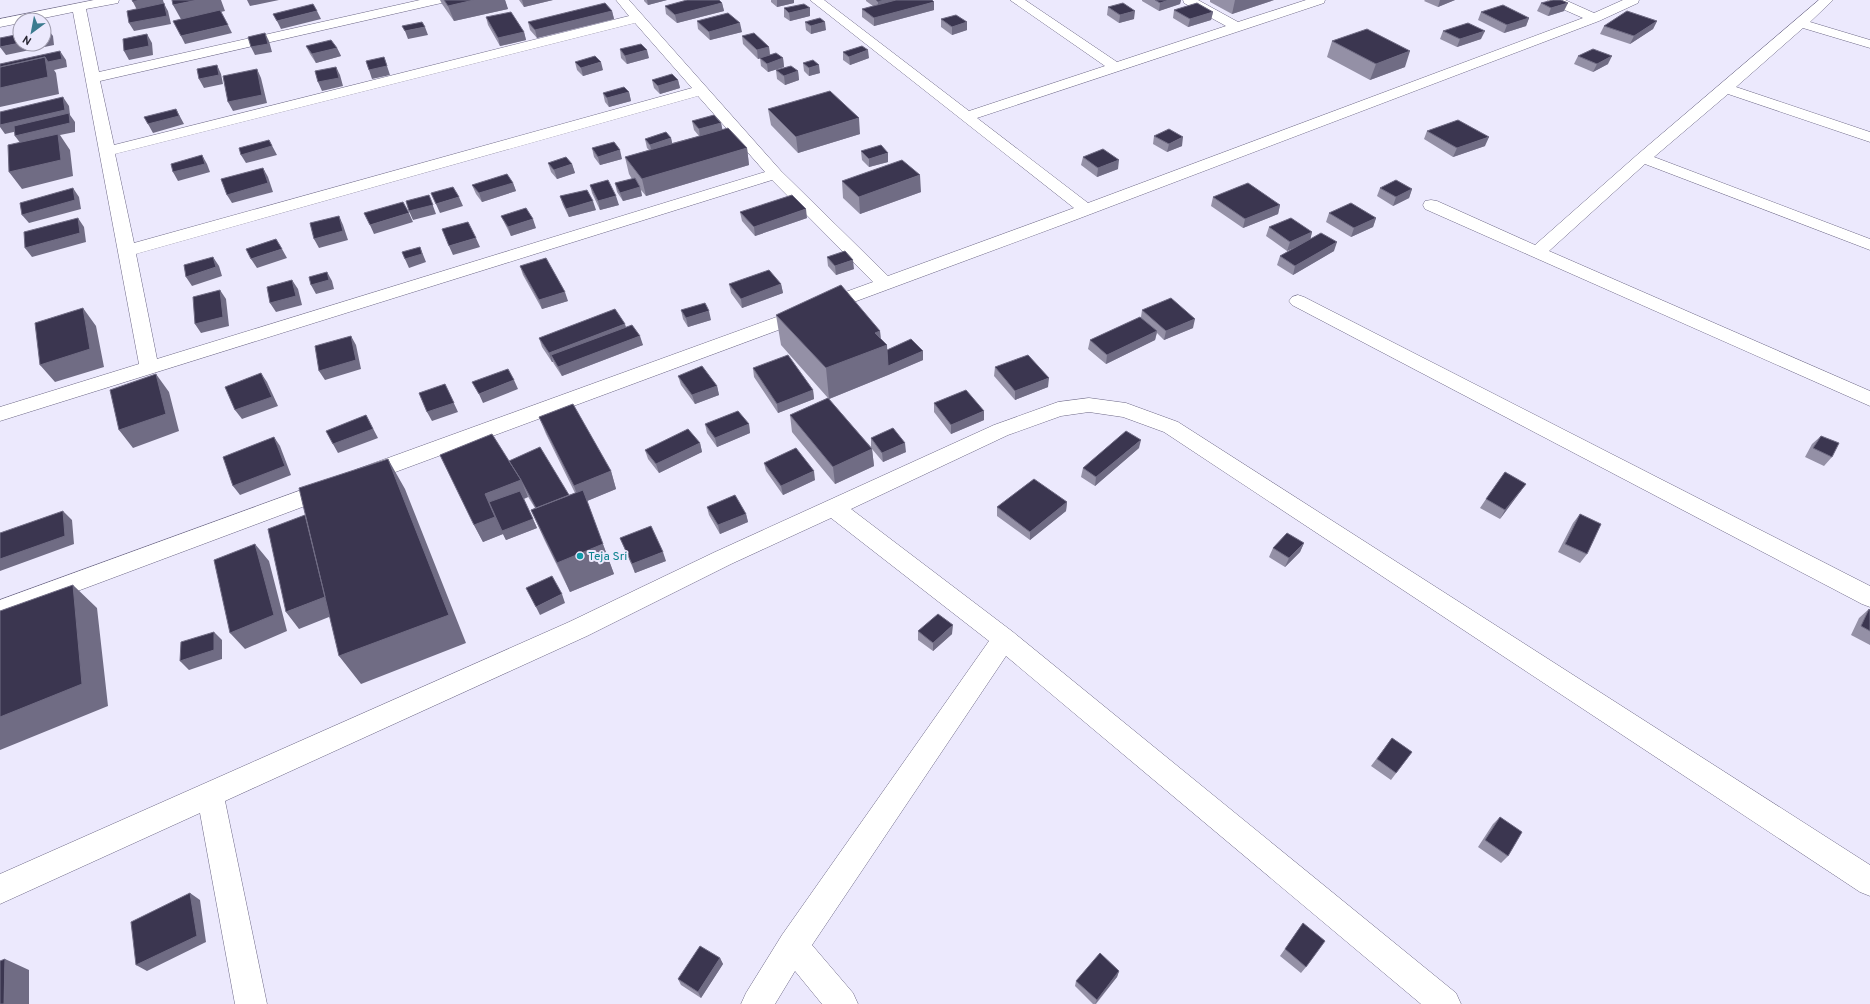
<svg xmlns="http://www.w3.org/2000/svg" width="1870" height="1004" font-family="Overpass,sans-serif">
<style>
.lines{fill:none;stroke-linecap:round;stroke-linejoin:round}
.minor-casing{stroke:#6d6886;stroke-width:1}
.minor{fill:#fff;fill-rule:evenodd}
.wall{fill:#9490a6}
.shaded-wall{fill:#706c84}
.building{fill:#3b3650;stroke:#706c84}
.culture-dot{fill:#0f9aa8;stroke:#ece9fd;stroke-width:1.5}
.labels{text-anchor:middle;stroke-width:4;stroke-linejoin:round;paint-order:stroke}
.culture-label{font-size:12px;fill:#0d838f;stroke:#ece9fd;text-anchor:start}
</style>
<rect width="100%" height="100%" fill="#ece9fd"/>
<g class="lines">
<defs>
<path id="minor" d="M94,0H119L118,3L86,9L99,72L420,0H443L442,3L437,4L100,81L114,145L629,16L616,0H629L781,171L888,276L1074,208L810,0H824L969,111L1105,66L1010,0H1025L1117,62L1226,26L1184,3L1183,0H1198L1238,22L1306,0H1325L1324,3L977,118L1088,203L1583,18L1549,3L1548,0H1565L1594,13L1623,0H1639L1638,3L1599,21L1075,220L363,484L355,482L352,476L355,470L873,282L772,180L0,421V407L139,364L73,12L34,20H20V23L0,27V19ZM635,23L692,88L134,243L115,154ZM698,96L765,172L157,359L136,254Z
M1819,0H1833L1810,22L1870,40V48L1803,28L1736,87L1870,132V142L1728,94L1654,157L1870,239V250L1645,164L1549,251L1870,391V406L1425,209L1423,205L1425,201L1431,200L1437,201L1535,245L1637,155Z
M1298,295L1304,297L1870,586V607L1862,604L1292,305L1289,301L1292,297Z
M1089,398L1126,403L1178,422L1870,865V896L1860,892L1164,432L1123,417L1089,412L1061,416L1008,435L851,509L1013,632L1456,993L1461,1004H1421L1006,656L812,945L853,993L858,1004H822L795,971L775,1004H741L746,993L782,935L989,641L831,518L731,564L587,636L225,801L267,1004H235L200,813L0,904V874L569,622L715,552L994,425L1058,402Z
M329,480L337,482L340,488L337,494L0,620V600Z"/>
</defs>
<!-- minor casing -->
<use href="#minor" class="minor-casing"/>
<!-- minor -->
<use href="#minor" class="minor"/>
</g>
<!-- wall -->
<path class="wall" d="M440,0H505L508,9L454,21L442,4Z
M519,0H553L524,7Z
M644,0H667L648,5L644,1Z
M771,0H794V3L777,7L771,2Z
M866,0H932L934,10L874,26L862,17V9L873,6L866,1Z
M1142,0H1181L1180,4L1159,11L1142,1Z
M1210,0H1274L1232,14L1210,2Z
M1425,0H1455L1438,7L1424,1Z
M722,3L724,11L677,23L666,14L665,6Z
M1541,3L1564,11L1548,16L1537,11Z
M1108,7L1134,19L1119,23L1107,15Z
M784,8H810V16L790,21L784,17Z
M1174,10L1213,12L1211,20L1188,27L1173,18Z
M612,11L614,19L537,38L530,30L528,22Z
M1481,12L1529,18L1526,26L1504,33L1478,20Z
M486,17L524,32L526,40L500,46L488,25Z
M941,19L967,22V30L952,35L941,27Z
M697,21L742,32L710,40L698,29Z
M1657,21L1653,29L1630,44L1600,34L1604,26Z
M805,22L826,30L811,34L806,30Z
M1443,31L1481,39L1457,47L1440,39Z
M742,36L769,47L770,55L783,58L784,67L768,72L761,66L760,58L758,59L743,44Z
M1332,41L1405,67L1370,80L1327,57Z
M306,46L337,48L341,56L316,63L310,54Z
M620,49L649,58L627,64L621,58Z
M843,52L869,58L850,65L843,60Z
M1578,56L1608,64L1593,72L1574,64Z
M575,62L603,70L583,76L577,70Z
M803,63L820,73L809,76L804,71Z
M776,70L798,71L799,80L785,85L777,79Z
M652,80H678L680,88L660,94L654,88Z
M629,92L631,101L609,107L605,102L603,93Z
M768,109L860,134L798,153L771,125Z
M692,121L721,123L722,129L747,148L749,165L646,196L641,190L642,196L623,201L617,192L615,183L632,179L629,174L625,157L649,150L647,148L645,139L671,138L672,143L699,136L694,130Z
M1427,131L1485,146L1453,157L1424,139Z
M1154,136L1182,146L1167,152L1153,144Z
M592,148L622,159L600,165L594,157Z
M861,151L888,162L869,167L862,160Z
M1083,157L1118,169L1097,177L1081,165Z
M548,163L572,164L575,173L557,179L551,172Z
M842,181L921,192L860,214L843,198Z
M513,183L516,191L482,202L476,194L472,185Z
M590,185L619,205L600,210L592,193Z
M1380,188L1412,189L1409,198L1393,206L1377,196Z
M560,196L596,210L569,217L563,205Z
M1213,197L1280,205L1278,214L1243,228L1211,206Z
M740,212L807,218L755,236L742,221Z
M1329,213L1376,218L1373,227L1351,237L1326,222Z
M501,216L536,228L511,236Z
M1269,227L1312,232L1310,239L1334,251L1293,275L1277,265L1280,256L1297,246L1287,251L1266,236Z
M827,257L854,269L836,275L828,266Z
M520,266L568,301L542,309L523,275Z
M729,284H781L783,293L742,308L731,293Z
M681,310L711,320L688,327L683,319Z
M1142,310L1193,328L1164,340L1157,333L1155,340L1106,364L1088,349L1090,340L1141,317Z
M776,315L880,331L881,339L887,345V350L923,351V360L888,375L829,399L871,447V438L906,452L883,462L872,449L874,466L835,484L792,432L790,415L828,398L781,345Z
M626,327L643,345L562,376L554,364L553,362H552L542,347L539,338Z
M995,367L1048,387L1015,400L994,376Z
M753,368L813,390L814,399L778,413L754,377Z
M678,376L717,386L719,395L695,404L681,385Z
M934,403L984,420L951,434L934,412Z
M539,417L611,471L616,489L587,501L614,574L570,592L544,539L531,510L535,508L527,495L528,497L524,499L537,528L506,540L503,534L483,542L474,525L509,461L569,495L575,493L546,434Z
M705,424H749L750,433L717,447L707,433Z
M1821,436L1832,457L1824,466L1805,457L1812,444Z
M700,443L702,452L659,473L648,459L645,450Z
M1139,448L1095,486L1081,477L1083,468Z
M764,463L815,480L783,495L766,471Z
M1526,484L1520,492L1500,519L1480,508L1486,499Z
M1067,502L1066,511L1030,540L997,516V507Z
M707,507L746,514L748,522L720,534L709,515Z
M1580,514L1587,554L1580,563L1558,552L1573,523Z
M620,538L666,561L635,573Z
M1304,543L1300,552L1285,567L1269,557L1273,548Z
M1869,609L1870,610V645L1851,635L1859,618Z
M918,631L952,634L933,651L918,640Z
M1392,738L1412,752L1391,780L1371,766Z
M1500,817L1508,856L1501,863L1478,847L1493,824Z
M1303,923L1306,967L1301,973L1280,956Z
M720,958L723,964L701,998L681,985L678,979Z
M1119,971L1117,977L1096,1004H1093L1075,986L1076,981Z"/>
<!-- shaded-wall -->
<path class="shaded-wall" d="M140,0H163L164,4L168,11L171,24L134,31L129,23L137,10L133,2Z
M198,0H221L225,11L182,21L173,5Z
M247,0H279L250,6Z
M474,0H505L508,9L454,21L448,6Z
M522,0H553L524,7Z
M647,0H667L648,5Z
M777,0H794V3L777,7Z
M884,0H915L878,10V2Z
M1169,0H1181L1180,4L1159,11L1160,3Z
M1235,0H1274L1232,14Z
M1440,0H1455L1438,7Z
M934,2V10L874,26V18Z
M722,3L724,11L677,23L675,15Z
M1568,3L1564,11L1548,16L1551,8Z
M810,8V16L790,21L789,13Z
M317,11L321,19L281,29L277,21Z
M612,11L614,19L537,38L535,30Z
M1135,11L1134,19L1119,23L1120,15Z
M1213,12L1211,20L1188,27L1190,19Z
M1529,18L1526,26L1504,33L1507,25Z
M1657,21L1653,29L1630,44L1634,36Z
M825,22L826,30L811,34V26Z
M967,22V30L952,35V27Z
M740,23L742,32L710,40L709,32Z
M228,25L232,33L185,44L181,36Z
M425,27L428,35L408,39L405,31Z
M47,28L53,36L54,45L6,55L0,47L20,43V44H44V38Z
M1485,31L1481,39L1457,47L1460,39Z
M524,32L526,40L500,46L498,38Z
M265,33L269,41L272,52L255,55L251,47Z
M147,34L152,43L153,55L129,60L124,51Z
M769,47L770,56L758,59L757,50Z
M337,48L341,56L316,63L312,54Z
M647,50L649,58L627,64L625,56Z
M868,50L869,58L850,65L849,57Z
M60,51L66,60L67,67L54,70L56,73L59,94L0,107V88L45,57Z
M1410,51L1405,67L1370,80L1376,64Z
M1612,56L1608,64L1593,72L1597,64Z
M384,57L390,75L372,79L369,70Z
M783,58L784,67L768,72L767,64Z
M601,62L603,70L583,76L581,68Z
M217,65L221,74L223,84L204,88L199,79Z
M819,65L820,73L809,76V68Z
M336,67L340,75L343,86L322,91L318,82Z
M257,69L261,78L267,103L233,111L228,102Z
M798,71L799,80L785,85L784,76Z
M678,80L680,88L660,94L658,86Z
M629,92L631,101L609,107L607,98Z
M63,97L69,106L70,115L75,122V132L60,135L70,150L73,176L22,189L9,172L21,144L15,136L69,119L5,134L0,127V125Z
M176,109L184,124L153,133L148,124Z
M859,118L860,134L798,153L796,137Z
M721,123L723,132L700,138L699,129Z
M1183,137L1182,146L1167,152L1169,144Z
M1489,137L1485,146L1453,157L1457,148Z
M671,138L673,147L652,153L650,145Z
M269,140L277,155L246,163L241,155Z
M747,148L749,165L646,196L642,179Z
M620,150L622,159L600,165L598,157Z
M888,153V162L869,167V159Z
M202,155L207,164L210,172L178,181L173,172Z
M1119,160L1118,169L1097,177L1098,168Z
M572,164L575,173L557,179L554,170Z
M263,168L268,177L273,192L232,203L227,195Z
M920,175L921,192L860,214L859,197Z
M513,183L516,191L482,202L479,193Z
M640,187L642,196L623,201L620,193Z
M73,188L79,197L81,209L29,223L22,215Z
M1412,189L1409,198L1393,206L1396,197Z
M429,195L436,214L413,220L409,211Z
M616,196L619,205L600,210L598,201Z
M459,197L463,206L440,213L436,204Z
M593,201L596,210L569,217L566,209Z
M1280,205L1278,214L1243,228L1245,219Z
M806,209L807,218L755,236L754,227Z
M409,213L413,222L374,234L370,225Z
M339,216L343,225L348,240L319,248L314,239Z
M78,218L84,227L86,242L32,257L25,248Z
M1376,218L1373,227L1351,237L1354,228Z
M533,219L536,228L511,236L508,227Z
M1312,232L1310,241L1287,251L1290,242Z
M476,238L480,247L453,255L449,246Z
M1337,242L1334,251L1293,275L1295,266Z
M420,247L426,262L409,268L405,259Z
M282,249L287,258L257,268L251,259Z
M213,257L219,266L222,276L192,286L186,277Z
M853,260L854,269L836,275L835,266Z
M327,272L332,281L334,289L316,294L311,285Z
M292,280L298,289L302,305L276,312L270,303Z
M781,284L783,293L742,308L741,299Z
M220,290L226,299L229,326L201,333L195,324Z
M565,292L568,301L542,309L539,300Z
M83,308L96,326L104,367L55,382L40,365Z
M709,311L711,320L688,327L686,318Z
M1195,319L1193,328L1164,340L1166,331Z
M625,324L628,333L551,355L553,362H552L549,353Z
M880,331L881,347L887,345L888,366L923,351V360L888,375L829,399L826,368L875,333Z
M1157,331L1155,340L1106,364L1107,355Z
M351,336L356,345L361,369L325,380L319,371Z
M640,336L643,345L562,376L558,367Z
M261,373L267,382L278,406L242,419L235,410Z
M156,374L169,392L179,431L133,448L119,430Z
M1049,378L1048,387L1015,400V391Z
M514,380L518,389L483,403L479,394Z
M445,384L458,412L432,421L427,412Z
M717,386L719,395L695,404L692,395Z
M813,390L814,399L778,413L777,404Z
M984,411V420L951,434V425Z
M366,415L378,438L338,453L333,444Z
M749,424L750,433L717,447L715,438Z
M274,437L280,446L291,475L240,495L233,486Z
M1141,440L1139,448L1095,486L1096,477Z
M700,443L702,452L659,473L656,464Z
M905,443L906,452L883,462L882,453Z
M872,449L874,466L835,484L833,467Z
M388,459L405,489L466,643L361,684L339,656Z
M611,471L616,489L587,501L614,574L570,592L557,563L580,503L574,486Z
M814,471L815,480L783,495L781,486Z
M521,480L528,497L494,511L533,519L537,528L506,540L503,534L483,542L474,525L485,494Z
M1526,484L1520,492L1500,519L1505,510Z
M1067,502L1066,511L1030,540V532Z
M63,511L72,520L74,544L0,571V559Z
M746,514L748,522L720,534L718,525Z
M1304,543L1300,552L1285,567L1289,558Z
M255,544L269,561L287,631L245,649L230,633Z
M663,552L666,561L635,573L632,564Z
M73,585L97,608L108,706L0,750V717Z
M562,594L565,603L540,615L536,607Z
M326,596L339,613L299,629L286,612Z
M953,625L952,634L933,651V643Z
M214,632L222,640V659L189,670L180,661Z
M190,893L200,900L206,942L147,971L136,965Z
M720,958L723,964L701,998L698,992Z
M5,959L29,970V1004H4Z
M1119,971L1117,977L1095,1004L1097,1000Z"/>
<!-- building -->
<path class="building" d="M132,0H140L133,2Z
M172,0H198L173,5Z
M444,0H474L448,6Z
M687,0H719L722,3L675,15L665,6Z
M876,0H884L878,2Z
M896,0H932L934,2L874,18L862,9Z
M1155,0H1169L1160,3Z
M1553,0H1561L1568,3L1551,8L1541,3Z
M164,3L167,16L129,23L127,11Z
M605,3L612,11L535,30L528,22Z
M1123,3L1135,11L1120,15L1108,7Z
M1197,3L1213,12L1190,19L1174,10Z
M313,4L317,11L277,21L273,14Z
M804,4L810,8L789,13L784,8Z
M1503,5L1529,18L1507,25L1481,12Z
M220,10L228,25L181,36L173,21Z
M1627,11L1657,21L1634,36L1604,26Z
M511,12L524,32L498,38L486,17Z
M728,13L740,23L709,32L697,21Z
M956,15L967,22L952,27L941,19Z
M820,18L825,22L811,26L805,22Z
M422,22L425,27L405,31L402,26Z
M1468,23L1485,31L1460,39L1443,31Z
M47,28L49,37L44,38V29Z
M1367,29L1410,51L1376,64L1332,41Z
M265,33L268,44L251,47L248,37Z
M754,33L769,47L757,50L742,36Z
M20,34V43L0,47V38Z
M147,34L149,46L124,51L123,39Z
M331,40L337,48L312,54L306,46Z
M641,44L647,50L625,56L620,49Z
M862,46L868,50L849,57L843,52Z
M1593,49L1612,56L1597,64L1578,56Z
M60,51L62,59L48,62L45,57L0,67V64Z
M776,53L783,58L767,64L760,58Z
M595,56L601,62L581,68L575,62Z
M45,57L48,77L0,88V67Z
M384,57L387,66L369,70L366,61Z
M813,60L819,65L809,68L803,63Z
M217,65L219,75L199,79L197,69Z
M791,66L798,71L784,76L776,70Z
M336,67L339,78L318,82L315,71Z
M257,69L262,95L228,102L223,76Z
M672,74L678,80L658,86L652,80Z
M624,87L629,92L607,98L603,93Z
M830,91L859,118L796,137L768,109Z
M63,97L65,110L0,125V112Z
M176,109L179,116L148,124L144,117Z
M69,113L70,123L15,136L14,126Z
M714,115L721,123L699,129L692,121Z
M1458,120L1489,137L1457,148L1427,131Z
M728,128L747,148L642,179L625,157Z
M1169,129L1183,137L1169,144L1154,136Z
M666,132L671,138L650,145L645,139Z
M58,134L61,160L9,172L8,145Z
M269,140L272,146L241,155L239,148Z
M614,142L620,150L598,157L592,148Z
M881,145L888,153L869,159L861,151Z
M1103,149L1119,160L1098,168L1083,157Z
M202,155L205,164L173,172L171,164Z
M566,157L572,164L554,170L548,163Z
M902,160L920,175L859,197L842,181Z
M263,168L268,183L227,195L221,179Z
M507,174L513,183L479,193L472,185Z
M635,178L640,187L620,193L615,183Z
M608,180L616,196L598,201L590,185Z
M1396,180L1412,189L1396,197L1380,188Z
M1248,183L1280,205L1245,219L1213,197Z
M453,187L459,197L436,204L431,193Z
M73,188L75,200L22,215L20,203Z
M587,190L593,201L566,209L560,196Z
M429,195L433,205L409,211L406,201Z
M792,195L806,209L754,227L740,212Z
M403,202L409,213L370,225L364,213Z
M1351,203L1376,218L1354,228L1329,213Z
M526,208L533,219L508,227L501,216Z
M339,216L343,231L314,239L310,223Z
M78,218L80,233L25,248L24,232Z
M1291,218L1312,232L1290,242L1269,227Z
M468,222L476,238L449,246L442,229Z
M1321,233L1337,242L1295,266L1280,256Z
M276,239L282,249L251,259L246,249Z
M420,247L422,254L405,259L402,252Z
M845,251L853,260L835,266L827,257Z
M213,257L216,267L186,277L184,265Z
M546,258L565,292L539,300L520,266Z
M769,270L781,284L741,299L729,284Z
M327,272L329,280L311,285L309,277Z
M292,280L296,296L270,303L267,287Z
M841,285L880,331L875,333L887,345L826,368L776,315Z
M220,290L223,317L195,324L193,297Z
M1171,298L1195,319L1166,331L1142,310Z
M705,303L709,311L686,318L681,310Z
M83,308L90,349L40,365L35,323Z
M615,309L625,324L549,353L539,338Z
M1140,317L1157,331L1107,355L1090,340Z
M632,325L640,336L558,367L551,355Z
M351,336L356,360L319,371L315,346Z
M911,339L923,351L888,366L887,350Z
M788,355L813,390L777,404L753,368Z
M1028,355L1049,378L1015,391L995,367Z
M702,366L717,386L692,395L678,376Z
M508,369L514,380L479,394L472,382Z
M261,373L272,397L235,410L225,387Z
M156,374L166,414L119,430L110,390Z
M445,384L454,403L427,412L419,393Z
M966,390L984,411L951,425L934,403Z
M828,398L872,449L833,467L790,415Z
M573,404L611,471L574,486L539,417Z
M738,411L749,424L715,438L705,424Z
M366,415L373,429L333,444L326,431Z
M893,428L905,443L882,453L871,438Z
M688,429L700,443L656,464L645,450Z
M1126,431L1141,440L1096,477L1083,468Z
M492,434L521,480L485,494L495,517L474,525L440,455Z
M1821,436L1839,443L1832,457L1813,448Z
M274,437L285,466L233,486L223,457Z
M540,447L569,495L536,508L521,480L509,461Z
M796,448L814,471L781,486L764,463Z
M388,459L449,615L339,656L299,488Z
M1505,472L1526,484L1505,510L1486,499Z
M1034,479L1067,502L1030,532L997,507Z
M583,490L603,544L557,563L531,510Z
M520,491L533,519L502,531L489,502Z
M735,495L746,514L718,525L707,507Z
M63,511L65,536L0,559V533Z
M1580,514L1601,524L1587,554L1565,544Z
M305,515L325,597L286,612L268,529Z
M651,526L663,552L632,564L620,538Z
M1287,533L1304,543L1289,558L1273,548Z
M255,544L274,615L230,633L214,560Z
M552,576L562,594L536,607L526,588Z
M73,585L82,684L0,717V611Z
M1869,609L1870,610V631L1861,626Z
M938,614L953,625L933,643L918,631Z
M214,632V650L180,661L181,642Z
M1392,738L1412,752L1396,773L1377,759Z
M1500,817L1522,832L1508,856L1485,840Z
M190,893L197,936L136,965L131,922Z
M1303,923L1325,941L1306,967L1285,949Z
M700,946L720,958L698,992L678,979Z
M1100,953L1119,971L1097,1000L1076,981Z
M5,959L4,1004H0V961Z"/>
<!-- markers -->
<circle class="culture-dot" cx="580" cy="556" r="4"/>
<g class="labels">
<!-- culture labels -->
<g class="culture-label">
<text x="588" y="560">Teja Sri</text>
</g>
</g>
<!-- north arrow -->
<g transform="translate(32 32) rotate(212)"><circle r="19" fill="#ece9fd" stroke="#9e9bac"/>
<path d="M0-3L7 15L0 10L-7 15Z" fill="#3c7b8f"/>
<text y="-6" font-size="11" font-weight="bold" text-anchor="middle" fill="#282632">N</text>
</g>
</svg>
